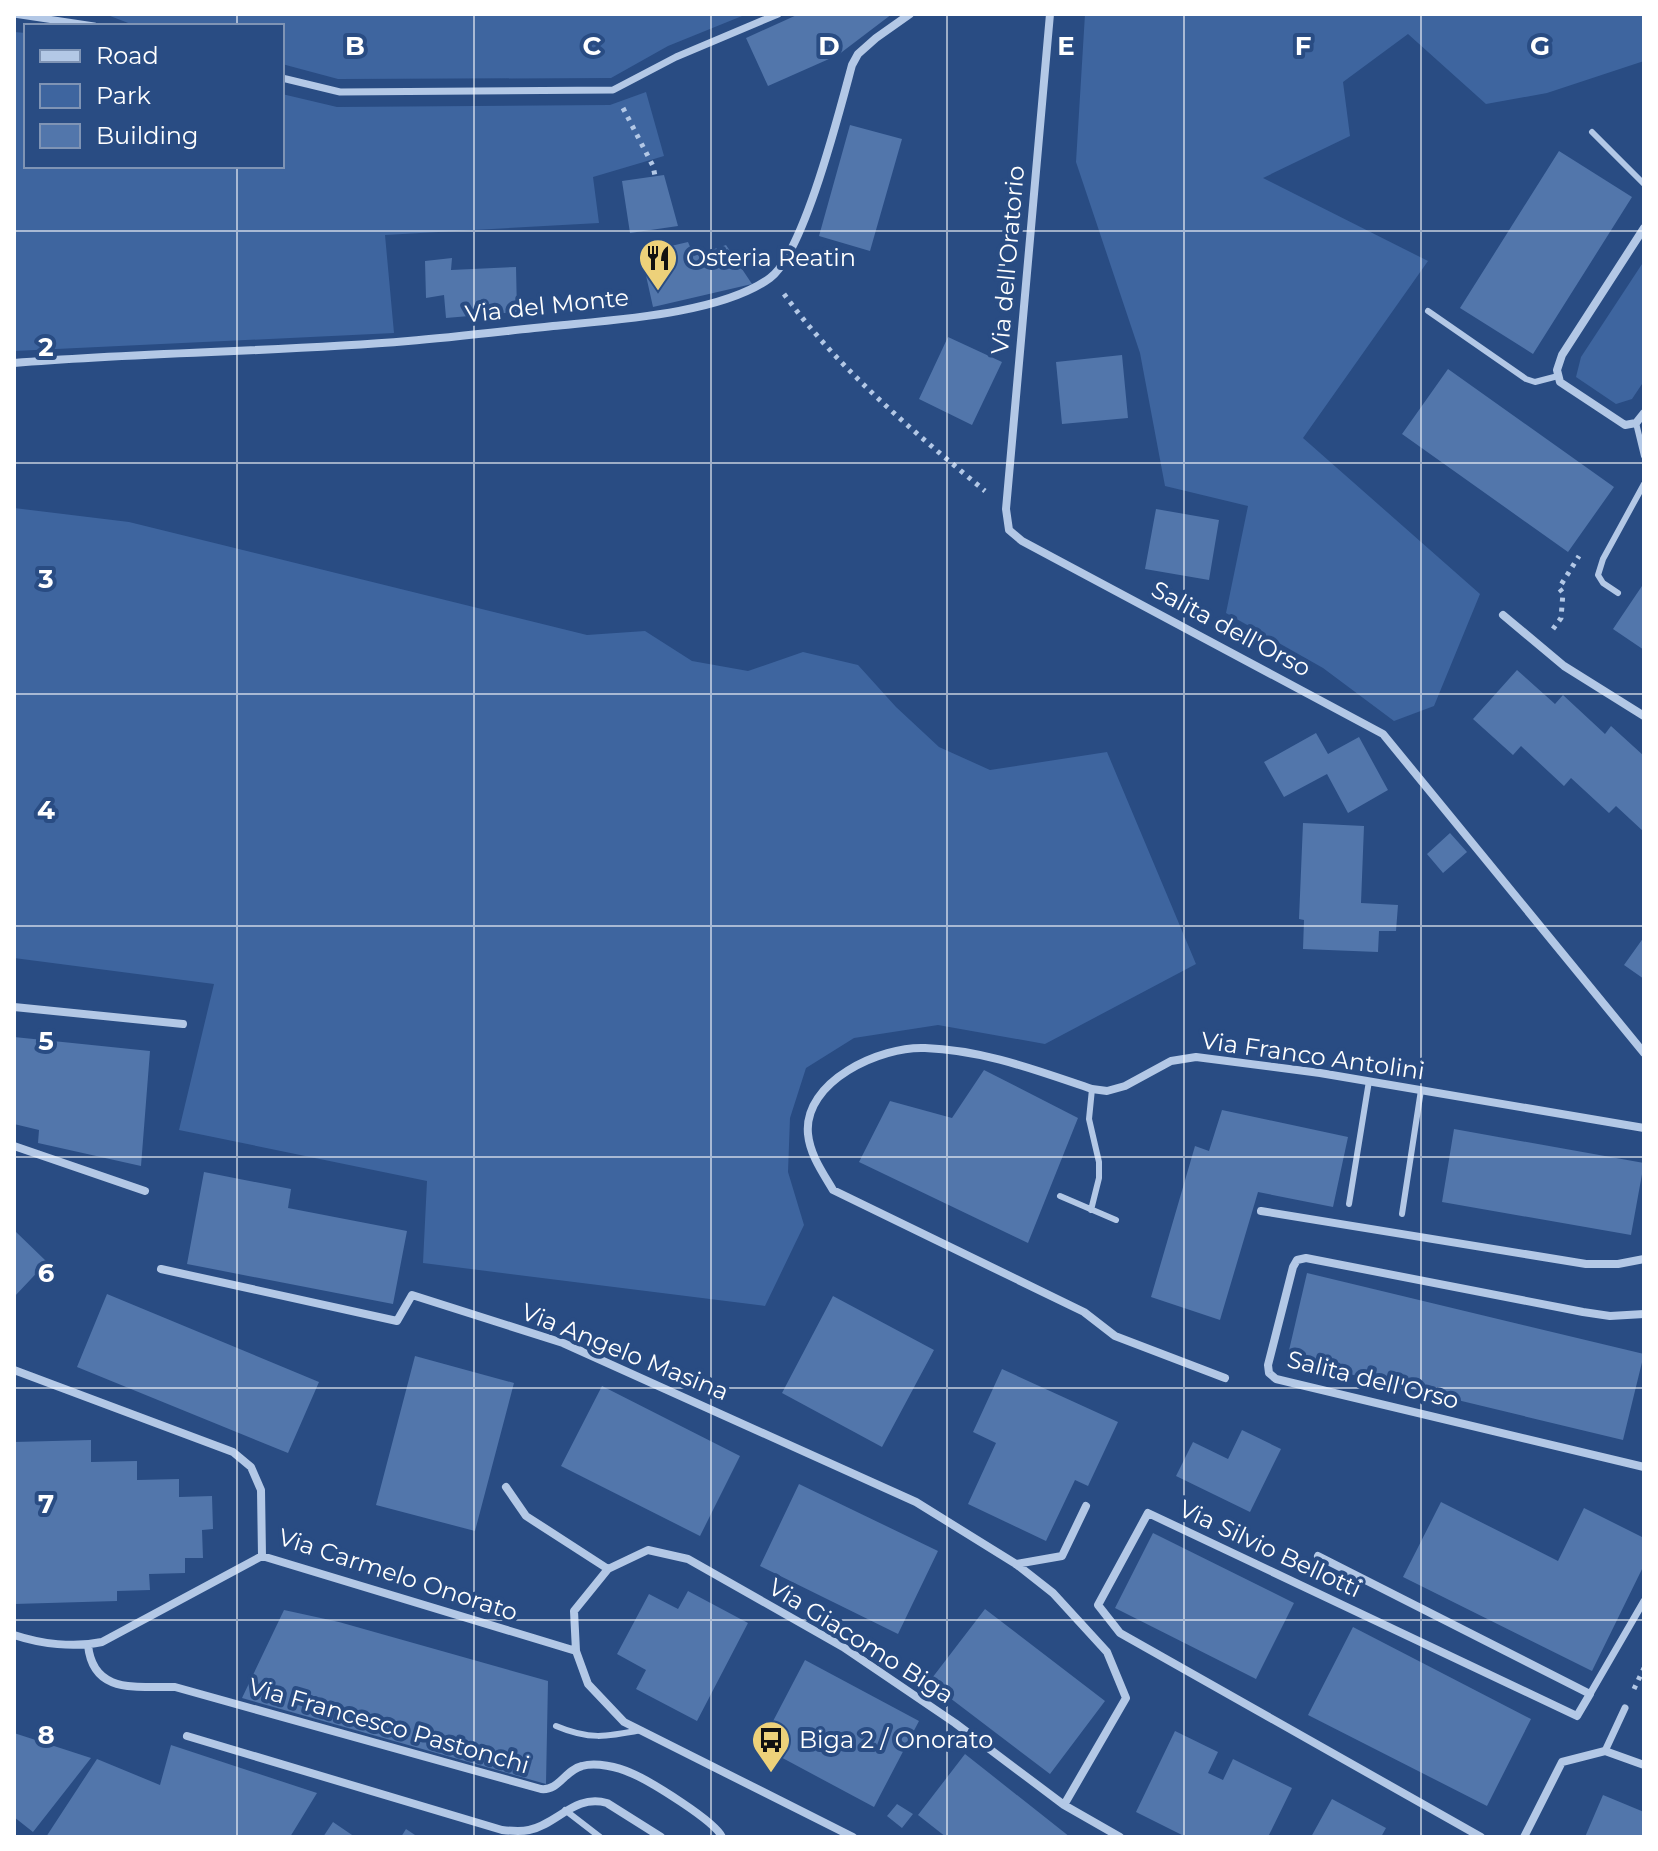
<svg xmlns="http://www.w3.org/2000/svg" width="1658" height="1851" font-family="Montserrat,sans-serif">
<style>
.green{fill:#3e659f}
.building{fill:#5276ab}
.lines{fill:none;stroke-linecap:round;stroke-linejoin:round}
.path{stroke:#b3c8e6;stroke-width:5;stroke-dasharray:4 6;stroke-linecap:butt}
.service{stroke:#b3c8e6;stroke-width:6}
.pedestrian{stroke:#b3c8e6;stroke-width:7}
.minor{stroke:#b3c8e6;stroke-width:8}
.grid{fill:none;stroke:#fff;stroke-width:2;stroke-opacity:0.55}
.labels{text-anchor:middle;stroke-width:8;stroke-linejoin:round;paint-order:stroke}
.poi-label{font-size:24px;fill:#fff;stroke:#294c83;text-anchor:start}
.street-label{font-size:24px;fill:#fff;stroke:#294c83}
.grid-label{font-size:26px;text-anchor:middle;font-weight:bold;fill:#fff;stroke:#294c83;stroke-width:8;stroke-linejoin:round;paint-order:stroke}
</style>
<rect width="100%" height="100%" fill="#294c83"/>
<!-- green -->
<path class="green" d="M105,14H747L668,46L611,78L338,79L282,64V26H136Z
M1085,14H1644V61L1547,93L1486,104L1408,34L1343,82L1350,136L1263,178L1428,261L1303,438L1480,594L1434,706L1394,721L1323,668L1226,613L1248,506L1165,486L1140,353L1076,162Z
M14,32L26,33V166H282V94L337,107L610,105L646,92L664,156L593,177L599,223L385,235L394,333L14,351Z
M1644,261V381L1632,399L1616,404L1576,377L1581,357Z
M14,508L129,522L587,635L645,631L692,661L748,671L803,652L858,665L896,707L939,747L990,770L1107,752L1196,964L1045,1044L938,1025L854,1038L806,1068L790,1118L788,1172L804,1225L765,1306L423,1263L427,1181L179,1130L214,984L14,958Z"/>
<!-- building -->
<path class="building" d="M799,14H892L838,55L768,86L746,38Z
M850,125L902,139L870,251L819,236Z
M1559,151L1632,197L1533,354L1460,308Z
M664,175L678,226L630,233L622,181Z
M688,242L694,256L726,245L752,284L653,307L641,253Z
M452,258L451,270L516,267L517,312L446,318L444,295L426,298L425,261Z
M948,337L1002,362L972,425L919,399Z
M1122,355L1128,418L1062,424L1056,362Z
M1448,369L1614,487L1568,552L1402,434Z
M1156,509L1219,520L1209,580L1145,569Z
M1644,583V650L1613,629Z
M1517,670L1555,704L1563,695L1605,734L1611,726L1644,756V832L1616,806L1609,813L1571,778L1564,786L1521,746L1513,755L1473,719Z
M1316,733L1328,754L1359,737L1388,790L1348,813L1327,774L1284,797L1264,762Z
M1303,823L1364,826L1361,903L1398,905L1396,931H1379L1378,952L1303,949L1304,920L1299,919Z
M1450,833L1467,852L1443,873L1427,854Z
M1644,937V979L1624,965Z
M14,1037L150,1051L141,1166L38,1143L39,1130L14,1124Z
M984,1070L1078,1118L1028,1243L859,1162L890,1101L952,1118Z
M1222,1110L1348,1137L1333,1207L1258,1192L1220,1320L1151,1297L1195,1146L1209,1151Z
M1454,1129L1644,1163L1631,1235L1442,1202Z
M204,1172L291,1189L288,1208L407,1231L393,1304L187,1264Z
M14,1230L47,1262L14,1297Z
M1307,1273L1644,1354L1623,1440L1287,1359Z
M107,1294L319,1382L288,1453L77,1367Z
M833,1296L934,1350L882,1447L782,1393Z
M415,1356L514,1383L475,1531L376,1505Z
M1002,1369L1118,1422L1088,1486L1075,1480L1046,1541L968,1504L996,1443L973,1432Z
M602,1386L740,1456L700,1536L561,1466Z
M1242,1430L1281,1449L1250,1512L1176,1476L1193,1442L1228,1459Z
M91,1440V1462L137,1461V1480L179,1479V1497L212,1496L213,1529L202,1530L203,1558H185V1573L149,1574L150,1590L117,1591V1601L14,1604V1442Z
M799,1484L938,1551L898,1634L760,1566Z
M1441,1502L1558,1561L1584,1508L1644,1538V1565L1592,1671L1403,1577Z
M1153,1533L1294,1603L1256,1679L1115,1608Z
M688,1591L748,1623L697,1721L636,1689L646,1670L617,1654L649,1594L678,1609Z
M985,1609L1105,1701L1050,1774L929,1682Z
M284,1610L339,1622L548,1681L546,1784L242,1698Z
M1353,1627L1531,1719L1487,1806L1308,1715Z
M805,1660L919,1721L874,1807L760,1746Z
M1175,1731L1218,1752L1208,1773L1223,1780L1233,1759L1292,1788L1268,1837H1186L1136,1812Z
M14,1733L91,1758L33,1832L14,1817Z
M171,1745L317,1793L290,1837H46L97,1759L160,1785Z
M965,1754L1070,1837H946L918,1815Z
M1603,1795L1644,1812V1837H1585Z
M1332,1799L1386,1828L1381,1837H1311Z
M897,1804L913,1814L902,1828L887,1816Z
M333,1822L355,1837H323Z
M406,1829L418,1837H401Z"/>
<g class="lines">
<!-- path -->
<path class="path" d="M623,108L653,166L655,176
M784,294C839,370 913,431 985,491
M1553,629L1561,618L1563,593L1559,588L1579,556
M1634,1689L1644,1668"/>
<!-- service -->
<path class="service" d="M1592,132L1644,184
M1428,311L1526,379L1535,382L1558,376
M1636,423L1644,456
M1618,593L1603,583L1598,575L1603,559L1644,484
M1060,1196L1116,1220
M1349,1204L1369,1081
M1091,1210L1099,1178V1162L1089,1119L1092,1089
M1402,1214L1421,1090
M556,1726C589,1740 606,1737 641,1730
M565,1810L600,1837"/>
<!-- pedestrian -->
<path class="pedestrian" d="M14,14L94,26
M282,78L340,92L613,90L676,57L778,14
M1590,1694L1644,1601
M1605,1751L1625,1708"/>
<!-- minor -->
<path class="minor" d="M1050,14L1006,509L1009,530L1022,541L1383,734L1644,1053
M1644,228L1562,355L1557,370L1560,382L1625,425L1636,423L1644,413
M14,363C145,352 277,352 408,341C456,337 505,331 553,326C613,320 721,314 770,278C804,253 840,109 852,65L858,54L876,38L910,14
M1503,615L1564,666L1644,716
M14,1007L183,1024
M14,1146L145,1191
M1261,1211L1586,1264H1618L1644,1259
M161,1269L397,1321L412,1295L563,1343L916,1502L1016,1564L1053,1593L1107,1652L1126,1698L1064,1805
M1644,1314L1610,1316L1583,1312L1306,1258L1297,1260L1293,1267L1268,1365L1269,1373L1276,1379L1644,1467
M14,1370L233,1452L251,1467L261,1490L262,1556
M1225,1378L1115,1336L1084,1312L833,1190C823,1173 810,1155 808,1134C803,1081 881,1046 925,1048C984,1050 1038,1071 1092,1089L1107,1091L1125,1086L1171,1061L1196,1057L1320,1073L1644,1128
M506,1487L526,1516L608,1569
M262,1556L576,1651
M1318,1556L1590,1694L1577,1716L1148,1513L1098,1605L1120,1633L1481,1837
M1016,1564L1062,1556L1086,1506
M14,1635C41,1644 74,1648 102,1642L262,1556
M88,1645C93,1695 137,1686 175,1687L541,1789C559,1791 565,1770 582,1766C596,1762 618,1767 631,1773C650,1781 715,1821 722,1837
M187,1736L502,1830C511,1831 520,1832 529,1830C558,1824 574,1794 607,1803L661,1837
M853,1837L624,1722L588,1684L576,1651L574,1611L608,1569L648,1550L688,1559L843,1647L955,1723L1064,1805L1120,1837
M1524,1837L1562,1762L1605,1751L1644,1765"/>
</g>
<!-- grid -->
<path class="grid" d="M237,14V26M474,14V1837M711,14V1837M947,14V1837M1184,14V1837M1421,14V1837M237,166V1837M14,231H1644M14,463H1644M14,694H1644M14,926H1644M14,1157H1644M14,1388H1644M14,1620H1644"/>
<!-- icons -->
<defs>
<symbol id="restaurant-pin" viewBox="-11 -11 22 30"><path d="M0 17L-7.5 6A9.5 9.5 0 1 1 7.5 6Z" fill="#edd17a" stroke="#294c83"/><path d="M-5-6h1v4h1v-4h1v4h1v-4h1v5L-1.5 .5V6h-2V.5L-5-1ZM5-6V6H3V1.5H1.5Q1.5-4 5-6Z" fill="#111"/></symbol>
<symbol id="bus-pin" viewBox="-11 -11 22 30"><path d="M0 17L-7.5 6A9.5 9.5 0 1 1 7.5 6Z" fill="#edd17a" stroke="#294c83"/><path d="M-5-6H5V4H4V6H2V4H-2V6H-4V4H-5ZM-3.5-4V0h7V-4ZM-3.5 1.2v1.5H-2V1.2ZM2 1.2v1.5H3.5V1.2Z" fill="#111"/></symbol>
</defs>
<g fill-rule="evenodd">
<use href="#restaurant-pin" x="636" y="236" width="44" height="60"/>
<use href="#bus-pin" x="749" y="1718" width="44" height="60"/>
</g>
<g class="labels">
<!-- poi labels -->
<g class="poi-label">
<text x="686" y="266">Osteria Reatin</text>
<text x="799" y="1748">Biga 2 / Onorato</text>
</g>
<!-- street labels -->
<g class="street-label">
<text transform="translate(1008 260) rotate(-85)" y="8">Via dell'Oratorio</text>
<text transform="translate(547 306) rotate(-6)" y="8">Via del Monte</text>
<text transform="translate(1231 629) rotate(28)" y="8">Salita dell'Orso</text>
<text transform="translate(1313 1056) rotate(8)" y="8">Via Franco Antolini</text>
<text transform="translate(625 1352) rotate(22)" y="8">Via Angelo Masina</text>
<text transform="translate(1373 1380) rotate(14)" y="8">Salita dell'Orso</text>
<text transform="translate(1270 1549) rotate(25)" y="8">Via Silvio Bellotti</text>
<text transform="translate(398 1575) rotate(18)" y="8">Via Carmelo Onorato</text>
<text transform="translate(861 1641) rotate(32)" y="8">Via Giacomo Biga</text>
<text transform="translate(389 1726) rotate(16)" y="8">Via Francesco Pastonchi</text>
</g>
</g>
<g class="grid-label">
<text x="355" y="55">B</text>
<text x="592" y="55">C</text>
<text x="829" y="55">D</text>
<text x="1066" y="55">E</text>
<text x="1303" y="55">F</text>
<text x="1540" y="55">G</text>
<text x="46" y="356">2</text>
<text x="46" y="588">3</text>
<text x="46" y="819">4</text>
<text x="46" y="1050">5</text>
<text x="46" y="1282">6</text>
<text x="46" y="1513">7</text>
<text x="46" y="1744">8</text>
</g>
<!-- border -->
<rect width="1658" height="1851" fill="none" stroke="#ffffff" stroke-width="32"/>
<!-- legend -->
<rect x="24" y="24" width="260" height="144" fill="#294c83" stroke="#7f94b5" stroke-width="2"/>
<rect x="40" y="50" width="40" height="12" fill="#b3c8e6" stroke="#7f94b5" stroke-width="2"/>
<text x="96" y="64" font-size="24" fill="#ffffff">Road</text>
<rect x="40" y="84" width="40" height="24" fill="#3e659f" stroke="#7f94b5" stroke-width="2"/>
<text x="96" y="104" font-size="24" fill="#ffffff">Park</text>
<rect x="40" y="124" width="40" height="24" fill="#5276ab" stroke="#7f94b5" stroke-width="2"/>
<text x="96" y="144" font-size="24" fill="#ffffff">Building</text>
</svg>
